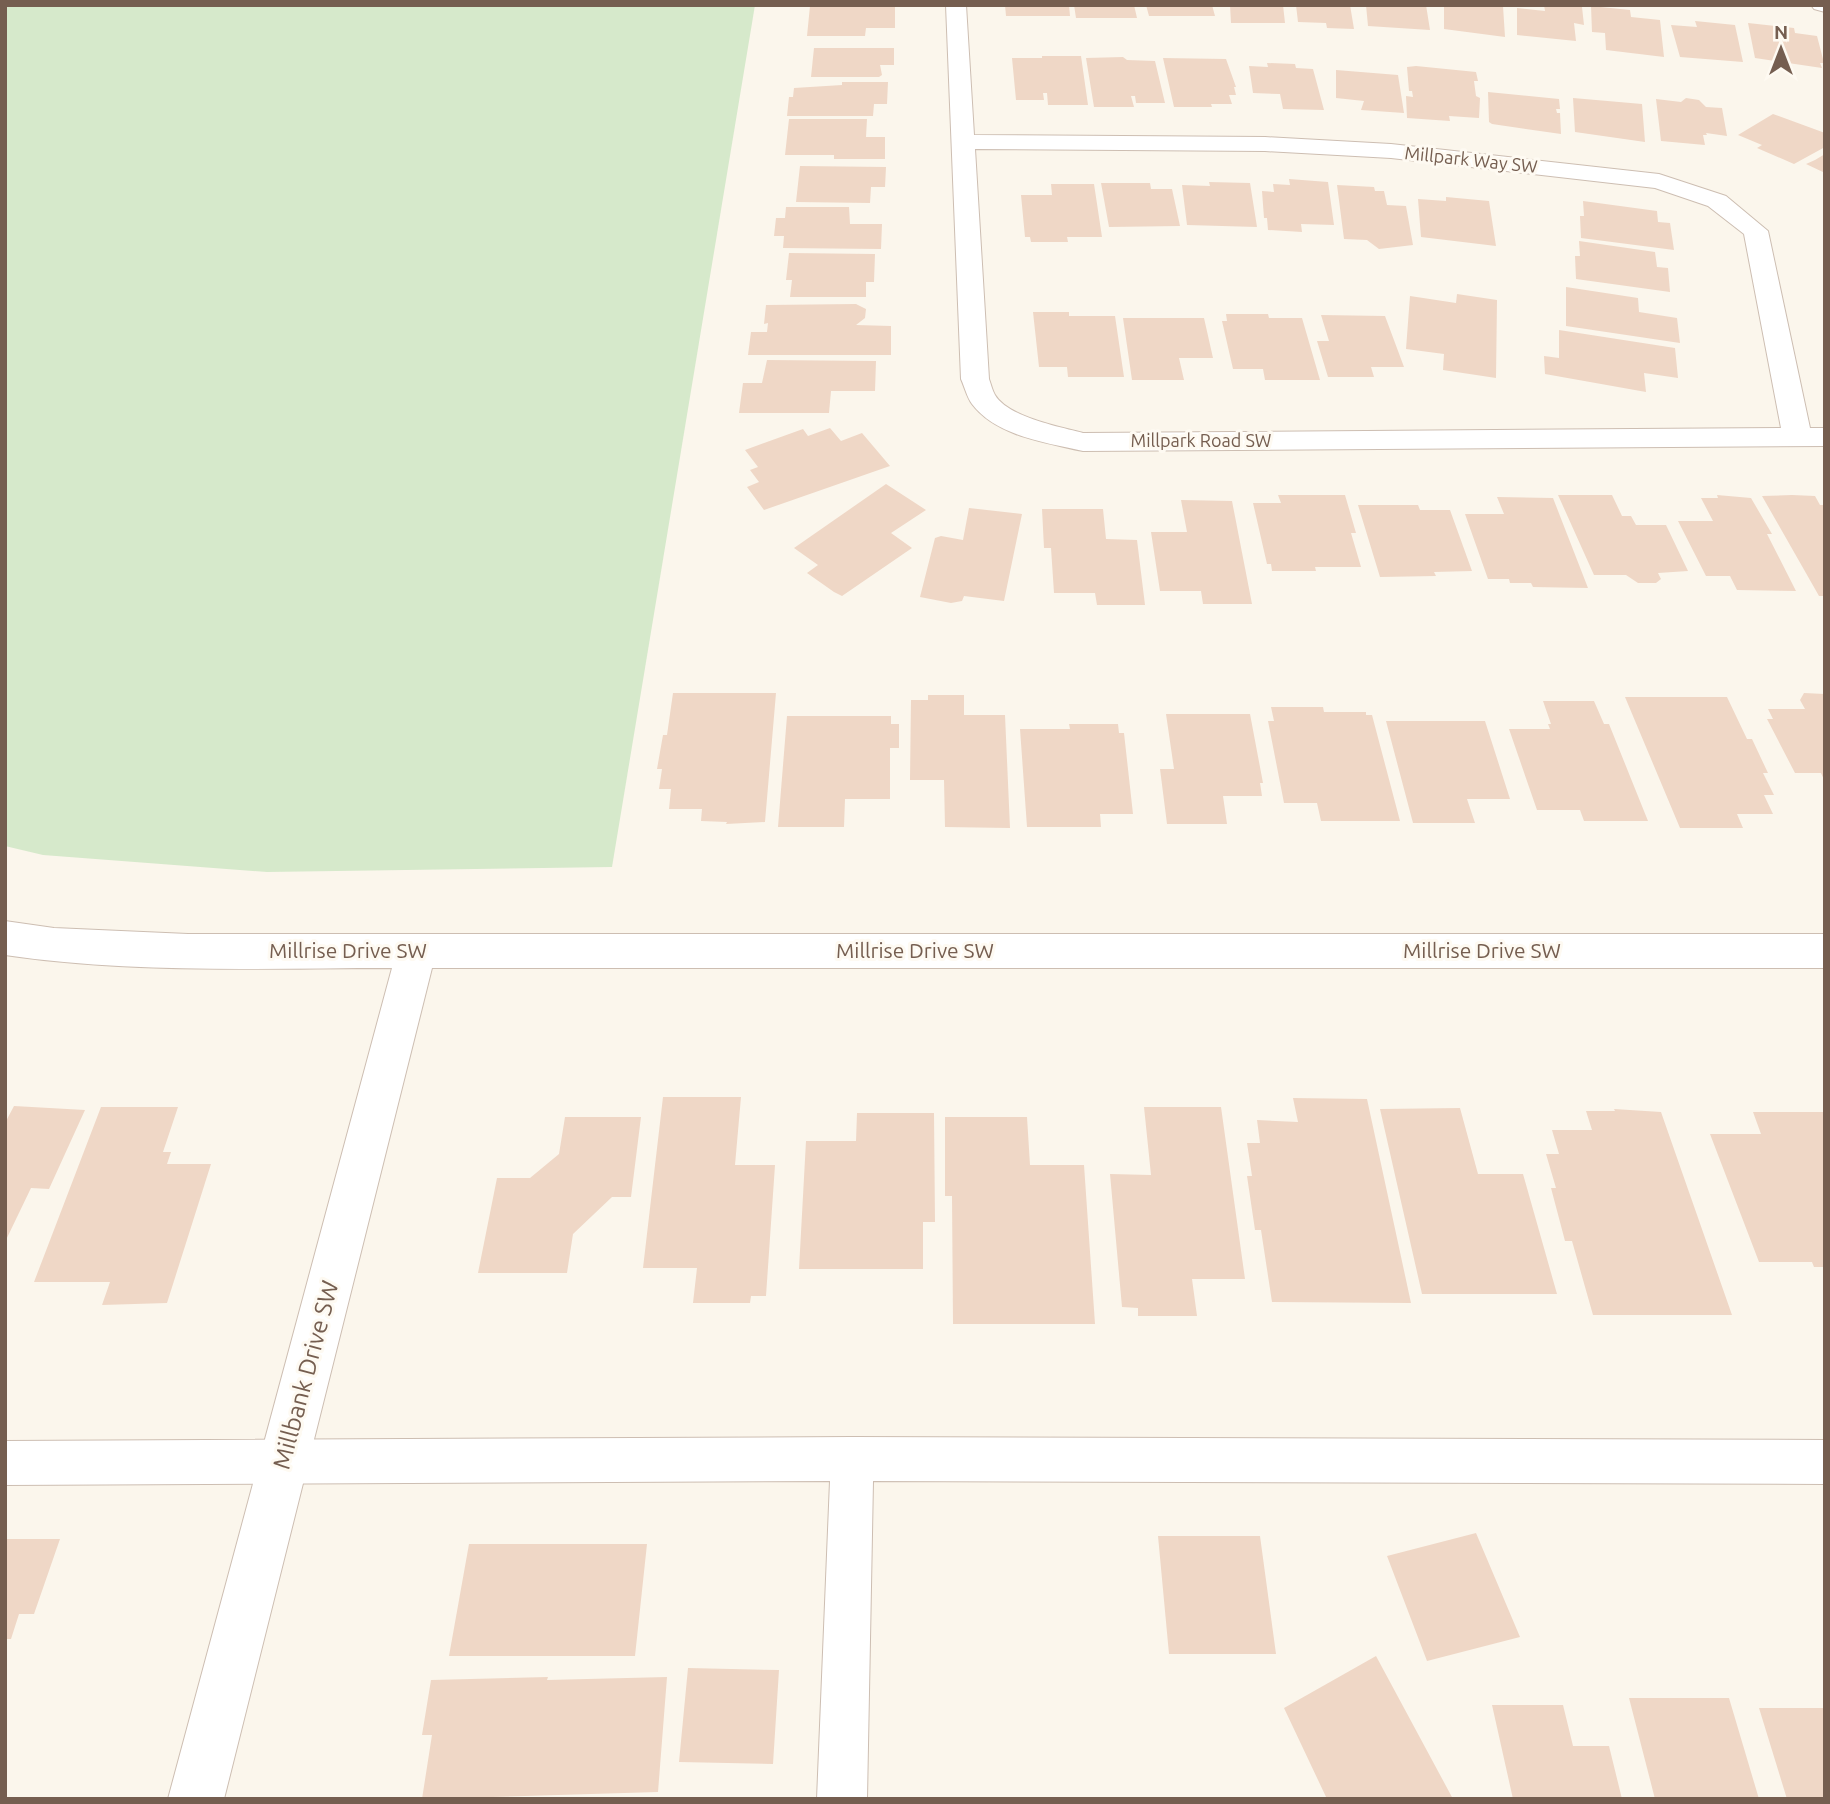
<svg xmlns="http://www.w3.org/2000/svg" width="1830" height="1804" font-family="Ubuntu,sans-serif">
<style>
.green{fill:#d6e9cb}
.building{fill:#efd7c6}
.lines{fill:none;stroke-linecap:round;stroke-linejoin:round}
.service-casing{stroke:#cdbeb2;stroke-width:2}
.minor-casing{stroke:#cdbeb2;stroke-width:2}
.service{fill:#fff;fill-rule:evenodd}
.minor{fill:#fff;fill-rule:evenodd}
.labels{text-anchor:middle;stroke-width:6;stroke-linejoin:round;paint-order:stroke}
.far-street-label{font-size:18px;fill:#755e50;stroke:#fefaf2}
.street-label{font-size:21px;fill:#755e50;stroke:#fefaf2}
.near-street-label{font-size:24px;fill:#755e50;stroke:#fefaf2}
</style>
<rect width="100%" height="100%" fill="#fbf6ec"/>
<!-- green -->
<path class="green" d="M5,5H755L612,867L267,872L43,855L5,846Z"/>
<!-- building -->
<path class="building" d="M1005,5H1069L1070,16H1006Z
M1074,5H1134L1137,18H1076Z
M1146,5H1212L1215,16H1149Z
M1230,5H1283L1285,23H1231Z
M1296,5H1350L1354,29L1327,28L1326,23L1298,22Z
M1366,5H1426L1430,30L1368,26Z
M1444,5L1503,6L1505,37L1444,29Z
M1544,5L1582,7L1584,25L1574,23L1576,41L1517,35V8L1545,11Z
M810,6H895V28H866L865,36H807Z
M1591,6L1630,10L1631,17L1660,20L1664,57L1606,50L1605,33L1592,32Z
M1695,21L1735,25L1743,62L1680,57L1671,25L1697,27Z
M1748,23L1794,28L1795,33L1817,36L1824,63H1820L1822,68L1755,58Z
M814,48H894V65H880L882,75L879,77H811Z
M1042,56H1081L1088,105H1048L1047,93H1043L1044,100H1016L1012,58H1042Z
M1123,57L1127,60L1155,61L1165,103H1136L1135,96H1131L1134,107H1094L1086,58Z
M1163,58L1226,59L1236,87H1234L1236,95H1229L1232,104H1211L1212,107H1174Z
M1267,63L1295,64L1296,68L1313,69L1324,110L1283,109L1280,94L1253,93L1249,66L1268,67Z
M1416,66L1476,72L1478,81H1474L1476,96L1480,98L1479,118L1449,116L1450,121L1407,118L1406,96L1413,97L1412,91H1409L1407,67Z
M1336,70L1398,75L1404,113L1361,110L1364,101L1336,98Z
M842,82H888L887,104H874L873,116H787L789,97H793L794,88L842,85Z
M1488,92L1559,99L1560,109H1556L1557,113H1560L1561,134L1492,124L1489,122Z
M1573,98L1642,104L1645,142L1575,132Z
M1686,98L1699,100L1706,107L1722,108L1727,136L1706,133L1707,135H1703L1705,145L1661,141L1656,99L1681,102Z
M1773,114L1825,133V147L1794,164L1757,148L1762,145L1738,135Z
M789,119H867L866,137H885V159H834V155H785Z
M1825,154V173L1806,164L1815,160Z
M800,166L886,167L885,187H871L870,203L796,202Z
M1289,179L1328,182L1334,225L1301,224L1302,232L1268,230L1267,218H1264L1262,191L1274,192L1273,184L1290,185Z
M1209,182L1250,183L1257,227L1187,225L1182,185L1210,186Z
M1101,183H1150L1151,189H1172L1180,226L1109,227Z
M1051,184H1094L1102,237H1067L1068,242H1031L1030,237H1025L1021,195H1052Z
M1337,185L1374,187L1375,191H1384L1387,205L1406,206L1413,245L1379,249L1367,240L1344,239Z
M1446,197L1489,201L1496,246L1421,237L1418,199L1446,201Z
M1583,201L1657,211L1658,222L1670,223L1674,250L1581,238L1580,216H1584Z
M786,207H849L850,224H882L881,249L783,248L784,236H774L776,218H785Z
M1579,241L1655,252L1657,267L1668,268L1670,292L1576,279L1575,256H1580Z
M789,253L875,254L874,282H866V297H790L792,280H786Z
M1566,287L1638,298L1639,312L1677,318L1680,343L1566,326Z
M1457,294L1497,300L1496,378L1443,370L1444,354L1406,349L1410,296L1456,303Z
M856,304L866,309L865,318L856,325L891,326V355H748L751,332H767L768,323L764,324L766,305Z
M1033,312H1069V316H1115L1124,377H1068L1067,367H1039Z
M1226,314H1268L1269,318H1302L1320,380H1265L1263,369H1233L1222,321H1227Z
M1321,315L1385,316L1404,367H1371L1374,377H1328L1317,341H1329Z
M1123,318H1204L1213,358H1179L1184,380H1132Z
M1559,330L1675,348L1678,378L1644,373L1646,392L1545,374L1544,356L1559,358Z
M767,360L876,361L875,391H831L829,413H739L743,383H762Z
M830,428L841,441L862,433L890,466L764,510L747,487L759,482L750,470L758,467L745,450L803,429L808,436Z
M886,484L926,510L891,533L912,548L842,596L834,592L807,573L818,565L794,548Z
M1278,495H1345L1356,533H1351L1361,567H1315L1316,571H1272L1271,564H1267L1253,503H1281Z
M1558,495H1612L1622,516H1631L1636,525H1666L1688,571L1658,573L1661,579L1656,583H1638L1626,575H1594Z
M1717,495L1751,498L1772,534H1767L1796,591L1737,590L1730,576H1706L1678,521H1713L1701,498H1718Z
M1792,495L1815,496L1820,505H1825V596H1819L1762,496Z
M1497,497L1553,498L1588,588L1533,587L1531,583H1510L1509,579H1488L1465,514H1504Z
M1181,500L1232,501L1252,604H1203L1201,591H1160L1151,532H1187Z
M1358,505H1418L1420,510H1450L1472,571L1434,572L1436,576L1380,577Z
M969,508L1022,514L1004,601L964,596L962,601L951,603L920,597L935,538L941,536L963,540Z
M1042,509H1103L1106,539L1137,540L1145,605H1097L1095,593H1054L1051,548H1044Z
M673,693H776L765,822L726,824L727,822L701,821L702,809H669L671,789H659L662,769H657L663,735H667Z
M1804,693L1825,694V782L1821,773H1795L1767,719H1773L1768,709H1805L1800,700Z
M928,695H964V715H1005L1010,828L945,827L944,780H910L911,700H928Z
M1625,697H1727L1747,739H1752L1768,773H1763L1774,795H1764L1773,814H1737L1743,828H1680Z
M1543,701H1594L1604,724H1609L1648,821H1584L1580,810H1537L1509,729H1550L1548,724H1551Z
M1271,707H1323L1324,712H1366V715H1372L1400,821H1321L1317,803H1284L1268,721H1274Z
M1166,714H1250L1263,783H1260L1262,796H1223L1227,824H1167L1160,769H1174Z
M787,716H891V724H899V748H890V799H845L844,827H778Z
M1386,721H1485L1510,799H1467L1475,823H1413Z
M1069,724H1118L1119,733H1124L1133,814H1100L1101,827H1027L1020,729H1070Z
M663,1097H741L735,1165H775L766,1296H751L750,1303H693L697,1268H643Z
M1293,1098L1367,1099L1411,1303L1272,1302L1261,1230H1255L1247,1176H1252L1247,1143H1260L1257,1120L1298,1122Z
M14,1106L85,1110L49,1189L31,1188L5,1242V1123Z
M101,1107H178L163,1152H171L167,1164H211L167,1303L102,1305L110,1282H34Z
M1144,1107H1221L1245,1279H1192L1197,1316H1138V1308L1122,1307L1110,1174L1151,1175Z
M1460,1108L1478,1174H1523L1557,1294H1422L1380,1109Z
M1614,1109L1661,1112L1732,1315H1593L1572,1241H1565L1551,1188H1556L1546,1154H1559L1552,1130H1592L1586,1111H1615Z
M1753,1112H1824L1825,1267H1814L1812,1262H1759L1710,1134H1761Z
M857,1113H934L935,1222H923V1269H799L806,1141H856Z
M565,1117H641L631,1197H612L573,1234L567,1273H478L497,1178H530L559,1154Z
M945,1117H1027L1030,1165H1084L1095,1324H953L952,1196H945Z
M1476,1533L1520,1637L1427,1661L1387,1556Z
M1158,1536H1260L1276,1654H1169Z
M5,1539H60L34,1614H19L11,1639H5Z
M469,1544H647L635,1656H449Z
M1376,1656L1453,1799H1327L1284,1708Z
M688,1668L779,1670L773,1764L679,1762Z
M548,1677L547,1680L667,1677L658,1792L422,1799L432,1735H422L431,1680Z
M1629,1698H1729L1759,1799H1655Z
M1492,1705H1563L1573,1746H1609L1622,1799H1513Z
M1759,1708H1825V1799H1787Z"/>
<g class="lines">
<defs>
<path id="service" d="M852,1437L1825,1440V1484L873,1481L867,1799H817L830,1481L5,1485V1441Z"/>
<path id="minor" d="M946,5H966L974,135L1265,137L1391,144L1659,174L1726,196L1768,231L1810,428H1825V446L1083,451C1047,443 996,436 972,404C967,397 965,388 961,379ZM975,149L1265,151L1391,158L1655,188L1708,206L1744,234L1781,428L1083,433C1060,427 1008,417 995,395C992,390 991,384 989,379Z
M1811,5H1825V12L1814,9Z
M5,921L54,928L188,934H1825V968H432L224,1799H168L392,968C263,968 133,974 5,955Z"/>
</defs>
<!-- service casing -->
<use href="#service" class="service-casing"/>
<!-- minor casing -->
<use href="#minor" class="minor-casing"/>
<!-- service -->
<use href="#service" class="service"/>
<!-- minor -->
<use href="#minor" class="minor"/>
</g>
<g class="labels">
<!-- far-street labels -->
<g class="far-street-label">
<text transform="translate(1471 160) rotate(6)" y="6">Millpark Way SW</text>
<text x="1201" y="447">Millpark Road SW</text>
</g>
<!-- street labels -->
<g class="street-label">
<text x="348" y="958">Millrise Drive SW</text>
<text x="915" y="958">Millrise Drive SW</text>
<text x="1482" y="958">Millrise Drive SW</text>
</g>
<!-- near-street labels -->
<g class="near-street-label">
<text transform="translate(306 1375) rotate(-75)" y="8">Millbank Drive SW</text>
</g>
</g>
<!-- border -->
<rect width="1830" height="1804" fill="none" stroke="#755e50" stroke-width="14"/>
<!-- north arrow -->
<g transform="translate(1781 49)" stroke="#fefaf2" stroke-width="5" paint-order="stroke">
<path d="M0-5L12 26L0 18L-12 26Z" fill="#755e50"/>
<text y="-10" font-size="19" font-weight="bold" text-anchor="middle" fill="#755e50">N</text>
</g>
</svg>
